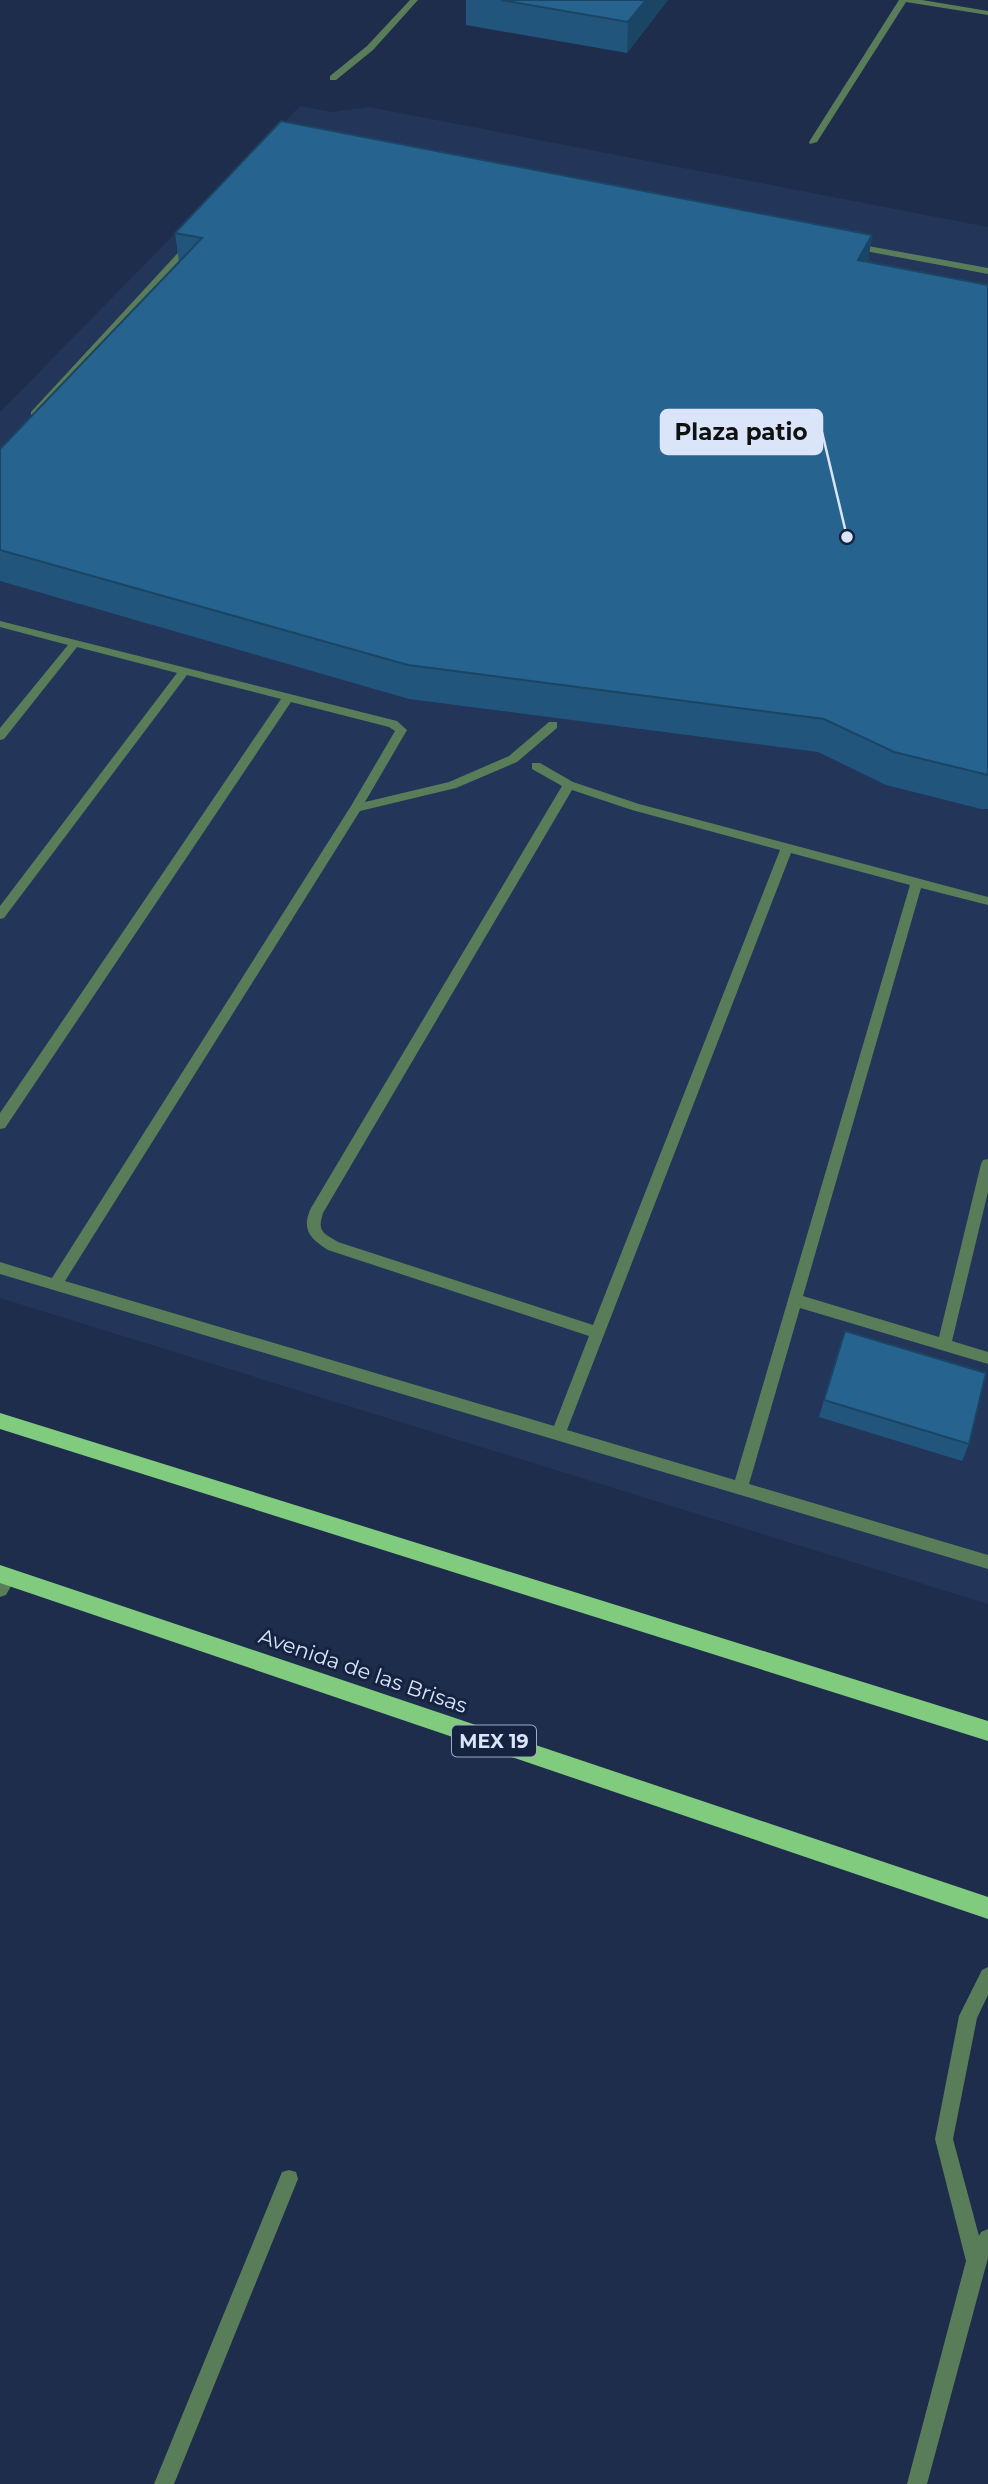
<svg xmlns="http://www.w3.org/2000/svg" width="988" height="2484" font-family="Montserrat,sans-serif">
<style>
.built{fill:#233559}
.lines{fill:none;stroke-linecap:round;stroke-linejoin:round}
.service{fill:#597d58;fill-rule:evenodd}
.minor{fill:#597d58;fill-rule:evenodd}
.primary{fill:#81cb7e;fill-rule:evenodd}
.wall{fill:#21557b}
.shaded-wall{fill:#1b4564}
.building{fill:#26638f;stroke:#1b4564;stroke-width:2}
.labels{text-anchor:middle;stroke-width:6;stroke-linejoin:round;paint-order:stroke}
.shield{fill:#152340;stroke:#a0abc2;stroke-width:2}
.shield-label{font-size:19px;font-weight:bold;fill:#dbe5f9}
.street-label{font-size:21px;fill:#dbe5f9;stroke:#152340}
.leader{fill:none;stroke:#dbe5f9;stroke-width:2.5}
.callout-dot{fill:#dbe5f9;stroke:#152340;stroke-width:2.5}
.callout{fill:#dbe5f9;stroke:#dbe5f9;stroke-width:2.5}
.callout-label{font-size:23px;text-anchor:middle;font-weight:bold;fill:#111}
</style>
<rect width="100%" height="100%" fill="#1e2d4b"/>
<!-- built -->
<path class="built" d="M300,106L332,112L369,107L988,227V1604L0,1298V412Z"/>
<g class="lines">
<!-- service -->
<path class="service" d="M188,242L195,244L37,416H31V412Z
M852,243L988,268V274L849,248L848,246Z
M0,621L397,721L407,730L365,802L449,782L509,756L549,722H557V728L517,762L456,788L360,811L65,1281L554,1426L589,1336L328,1250C310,1239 301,1229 311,1208L562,786L532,769V763H540L573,782L639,804L988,897V905L921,888L803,1296L939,1337L981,1164L983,1160L988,1159V1192L952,1341L988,1352V1364L800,1308L749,1484L988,1555V1569L0,1274V1262L52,1278L351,806L395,731L389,727L291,702L5,1128L0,1129V1113L281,699L187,675L4,918L0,919V906L177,673L77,647L4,739L0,740V728L68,645L0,627ZM572,790L632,810L780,850L593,1325L338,1242C323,1233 317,1232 323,1213ZM791,853L910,885L735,1480L567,1430Z"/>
<!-- minor -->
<path class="minor" d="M410,0H418L373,50L336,80H330V76L367,46Z
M899,0H922L988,11V15L906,2L817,142L810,144L809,142Z
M8,1570L14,1572L16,1577L6,1595L0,1597V1576Z
M988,1967V1995L977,2018L953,2139L979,2236L981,2232L988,2229V2258L927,2484H907L966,2261L935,2139L959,2016L982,1970Z
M289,2170L296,2172L298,2179L174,2484H154L282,2172Z"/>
<!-- primary -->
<path class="primary" d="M0,1413L988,1721V1741L0,1429Z
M0,1565L988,1897V1919L0,1583Z"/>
</g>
<!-- wall -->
<path class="wall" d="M466,0H668L627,53L466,25Z
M175,233L872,235L868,261L988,285V809H981L886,785L818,752L409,699L0,581V449L179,262Z
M824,1400L969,1444L962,1461L819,1417Z"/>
<!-- shaded-wall -->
<path class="shaded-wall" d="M646,0H668L627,53L628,22Z
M872,235L867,268L858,260Z"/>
<!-- building -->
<path class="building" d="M501,0H646L628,22Z
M281,121L872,235L858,260L988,285V775L894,752L824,719L408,665L0,550V449L202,238L175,233Z
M845,1331L986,1373L969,1444L824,1400Z"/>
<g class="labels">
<!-- shield labels -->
<rect class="shield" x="452" y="1725.5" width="84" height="31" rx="5"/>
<g class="shield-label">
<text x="494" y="1748">MEX 19</text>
</g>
<!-- street labels -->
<g class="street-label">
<text transform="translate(363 1671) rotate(19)" y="7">Avenida de las Brisas</text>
</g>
</g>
<!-- callouts -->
<path class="leader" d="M847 537L822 432"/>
<circle class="callout-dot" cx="847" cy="537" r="7"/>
<rect class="callout" x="661" y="410" width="161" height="44" rx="7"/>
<g class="callout-label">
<text x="741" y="440">Plaza patio</text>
</g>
</svg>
